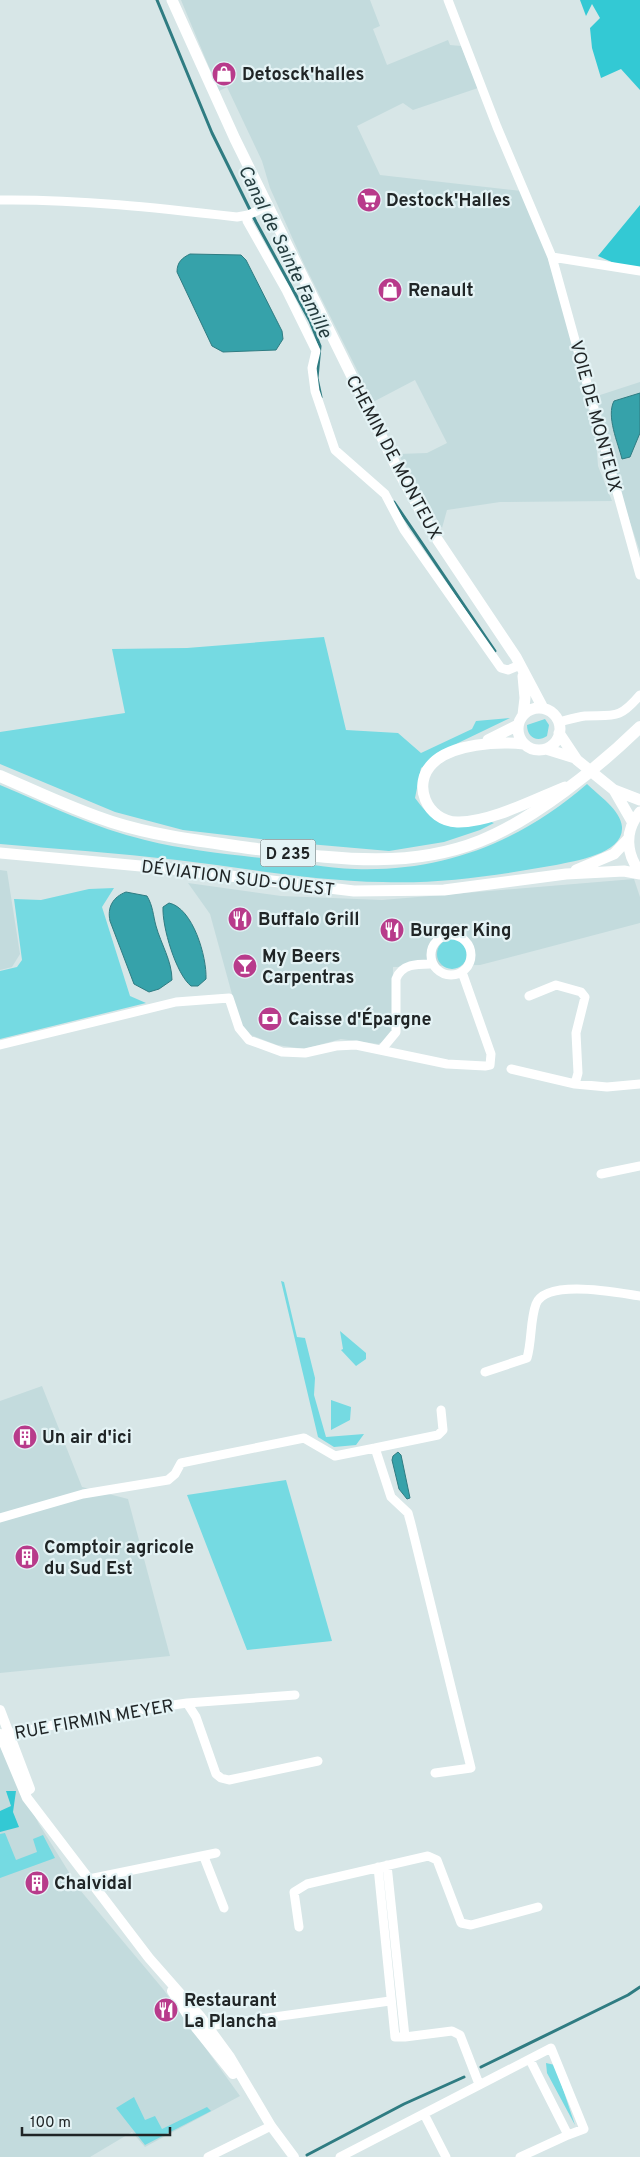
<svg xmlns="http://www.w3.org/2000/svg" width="640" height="2157" font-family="Overpass,sans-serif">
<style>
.built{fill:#c3dbdd}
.green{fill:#75dae2}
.forest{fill:#33c9d4}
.water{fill:#36a2aa;stroke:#2f7c82}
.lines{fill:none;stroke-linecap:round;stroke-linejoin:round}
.stream{stroke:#2f7c82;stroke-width:3}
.minor{stroke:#fff;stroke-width:9}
.tertiary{stroke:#fff;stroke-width:10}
.secondary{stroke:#fff;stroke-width:11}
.primary{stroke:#fff;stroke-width:12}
.labels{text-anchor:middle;stroke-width:4.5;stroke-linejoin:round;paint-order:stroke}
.shield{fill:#e4f3f5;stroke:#5b6364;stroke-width:1}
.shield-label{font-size:16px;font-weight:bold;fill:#202526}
.poi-label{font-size:18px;font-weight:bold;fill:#202526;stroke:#e4f3f5;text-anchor:start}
.street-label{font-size:18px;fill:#202526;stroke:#e4f3f5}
.water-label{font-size:19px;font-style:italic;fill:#243c3e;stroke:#e4f3f5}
</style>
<rect width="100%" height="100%" fill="#d7e6e7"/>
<!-- built -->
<path class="built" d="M181,0H370L380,26L373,29L387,65L448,40L450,45L461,46L478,88L413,110L403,103L357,126L380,175L522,191L542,239L563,308L596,440L598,466L612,501L500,502L447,510L442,528L398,454L427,453L447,443L415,380L373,402L304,264L270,188L262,161L227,87L219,91Z
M640,382V552L620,492L597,396Z
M0,870L7,871L20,954L12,967L0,970Z
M634,879L640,897V923L480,965L393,967L392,1033L386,1041L378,1044L341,1039L304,1049L277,1045L248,1034L241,1027L210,914L188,883L281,896L382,900Z
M42,1386L82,1487L128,1499L170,1656L0,1673V1401Z
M0,1741L19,1785L39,1824L80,1890L163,1989L240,2096L145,2147L132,2132L90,2157H0Z"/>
<!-- green -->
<path class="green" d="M324,637L346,730L398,733L421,753L472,729L476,721L510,718L456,744L421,768L415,798C432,821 446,832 475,825C481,823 488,820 494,823L480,830L444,842L389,851L286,842L183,830L115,812L0,764V732L125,713L112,649L187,648Z
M545,719L549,725L547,736C537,743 527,737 527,725Z
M587,784C598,795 621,810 622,827C624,854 575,861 556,865C499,875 441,884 383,882C314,881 246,868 177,860C118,853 59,849 0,844V785C47,805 95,828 145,840C185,850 227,854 269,859C297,862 326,868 355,869C444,872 520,842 587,784Z
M114,888L102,907L130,996L146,1003L0,1039V971L17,967L22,960L14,899L41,900L89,889Z
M437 954a15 15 0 1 1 30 0a15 15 0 1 1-30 0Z
M281,1281L284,1282L297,1337L305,1338L315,1378L314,1395L326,1437L364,1434L356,1445L334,1447L318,1437Z
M340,1331L366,1353V1359L356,1366L341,1350L343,1349Z
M331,1400L351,1407L350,1420L331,1430Z
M286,1480L332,1641L247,1650L187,1495Z
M5,1833L16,1860L37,1852L33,1839L43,1835L55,1858L0,1878V1834Z
M546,2063L555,2065L575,2125L547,2073Z
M134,2097L145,2120L155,2116L162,2129L207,2107L211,2111L145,2145L116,2108Z"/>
<!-- forest -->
<path class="forest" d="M580,0H640V90L621,69L601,78L592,48L590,28L600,18L592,4L586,16Z
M640,205V269L623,267L598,256Z
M6,1791H16L13,1812L19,1827L0,1832V1811L11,1806Z"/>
<!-- water -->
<path class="water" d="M190,254L241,255L246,260L282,331L283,339L276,350L223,352L212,346L177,272C177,262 182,258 190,254Z
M640,393V433L630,457L622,459C618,443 606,416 614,401Z
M126,892L147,896C153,906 153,915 156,926C161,944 172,961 172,980L159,989L149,992L134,984L110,921C107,907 113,897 126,892Z
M169,903C193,908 207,957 206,979L198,986H191C176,974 162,927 163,907Z
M398,1452L401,1455L410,1498L407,1499L399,1489L392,1460L393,1456Z"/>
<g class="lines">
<!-- stream -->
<path class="stream" d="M157,0L212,133L256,222L310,321L320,346L317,378L321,397
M394,502L495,651
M481,2067L628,1995L640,1987
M307,2155L404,2104L464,2077"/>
<!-- minor -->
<path class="minor" d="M448,0L497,127L552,257L640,575
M0,200C78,199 159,208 237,217L248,215L268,206
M248,215L247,221L286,290L316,351L312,368L315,391L335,450L385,494L404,530L501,668L508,670L520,665
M552,257L640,271
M559,722C567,720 577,717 585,716C614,715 619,720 640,695
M431 955a20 20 0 1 1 40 0a20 20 0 1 1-40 0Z
M529,996L556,985L581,992L585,997L576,1033L578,1073L575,1084
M0,1045L176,1002L229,998L239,1028L249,1040L282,1052L305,1053L336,1046L356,1045L447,1064L485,1066L490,1065L491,1054L462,972
M381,1050L396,1032V979C402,963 419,964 433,964
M511,1069L575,1084L607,1087L640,1084
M601,1174L640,1166
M485,1372L527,1358C532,1341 530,1320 536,1304C546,1278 619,1293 640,1296
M375,1448L438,1435L443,1430L441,1410
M0,1518L83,1494L168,1480L175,1474L181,1463L304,1438L335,1456L375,1448L391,1497L408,1513L411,1524L471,1768L435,1773
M187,1703L295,1695
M3,1735L104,1715L187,1703L196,1717L216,1774L221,1778L229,1780L318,1761
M204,1857L224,1908
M378,1867L395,2037H405L387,1865
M89,1879L216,1853
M299,1927L294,1892L307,1884L428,1856L437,1860L461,1923L471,1925L538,1907
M201,2027L390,2001
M405,2037L452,2031L460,2035L479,2084
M424,2114L446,2157
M208,2157L271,2126
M340,2157L551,2048L584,2129L568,2135
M520,2157L568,2135L530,2060"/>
<!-- tertiary -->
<path class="tertiary" d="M0,1710L30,1789
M0,1734L27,1798L149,1958L200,2016L230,2057L271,2126L294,2157
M172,1991L196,2028L233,2074"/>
<!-- secondary -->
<path class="secondary" d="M172,0L235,139L399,472L431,530L516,657L543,708
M523,676L525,698L523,715
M518 729a21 21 0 1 1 42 0a21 21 0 1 1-42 0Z
M559,733L577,760L614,790L640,800
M488,740L518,725
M524,744C498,741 452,744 433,763C411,784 427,821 457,822C489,823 535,799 565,787
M546,749L575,758
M614,790L633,823
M640,812C624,831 626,854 640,872
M0,853L173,869L354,891L444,890L566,874L624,871L640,874
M576,870L614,854L629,838"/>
<!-- primary -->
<path class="primary" d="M0,776C37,792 74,810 112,822C159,837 208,842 257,849C332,858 407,870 480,841C533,820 599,767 640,727"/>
</g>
<!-- icons -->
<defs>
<symbol id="shop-disc" viewBox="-11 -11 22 22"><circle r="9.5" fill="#b83b8b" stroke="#e4f3f5"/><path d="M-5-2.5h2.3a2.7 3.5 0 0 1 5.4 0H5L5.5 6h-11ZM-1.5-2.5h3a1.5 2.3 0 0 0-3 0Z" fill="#fff"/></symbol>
<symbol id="supermarket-disc" viewBox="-11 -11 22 22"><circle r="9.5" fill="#b83b8b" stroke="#e4f3f5"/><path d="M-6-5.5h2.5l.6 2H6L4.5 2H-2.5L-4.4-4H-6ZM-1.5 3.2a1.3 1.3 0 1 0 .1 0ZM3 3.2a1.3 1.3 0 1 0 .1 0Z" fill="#fff"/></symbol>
<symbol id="restaurant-disc" viewBox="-11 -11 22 22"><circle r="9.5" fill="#b83b8b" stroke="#e4f3f5"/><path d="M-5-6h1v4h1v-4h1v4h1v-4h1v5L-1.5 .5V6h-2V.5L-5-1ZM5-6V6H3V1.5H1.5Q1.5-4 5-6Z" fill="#fff"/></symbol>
<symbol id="bar-disc" viewBox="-11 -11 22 22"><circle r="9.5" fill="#b83b8b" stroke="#e4f3f5"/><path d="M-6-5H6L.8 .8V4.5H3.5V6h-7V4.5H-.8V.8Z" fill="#fff"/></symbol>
<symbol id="bank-disc" viewBox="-11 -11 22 22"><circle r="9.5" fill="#b83b8b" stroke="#e4f3f5"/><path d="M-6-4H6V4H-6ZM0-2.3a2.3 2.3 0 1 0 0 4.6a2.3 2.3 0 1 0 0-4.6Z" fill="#fff"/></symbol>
<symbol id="building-disc" viewBox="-11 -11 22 22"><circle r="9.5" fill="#b83b8b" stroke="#e4f3f5"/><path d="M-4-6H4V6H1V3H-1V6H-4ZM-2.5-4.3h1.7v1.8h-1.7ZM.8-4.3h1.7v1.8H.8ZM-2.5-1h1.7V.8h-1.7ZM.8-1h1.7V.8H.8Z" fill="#fff"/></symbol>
</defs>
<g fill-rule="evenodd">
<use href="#shop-disc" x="210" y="60" width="28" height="28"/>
<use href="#supermarket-disc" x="355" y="186" width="28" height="28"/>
<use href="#shop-disc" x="376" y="276" width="28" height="28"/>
<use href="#restaurant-disc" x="226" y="905" width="28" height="28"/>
<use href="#restaurant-disc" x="378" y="916" width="28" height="28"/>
<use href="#bar-disc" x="231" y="952" width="28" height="28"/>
<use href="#bank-disc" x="256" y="1005" width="28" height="28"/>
<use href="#building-disc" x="11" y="1423" width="28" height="28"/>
<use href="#building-disc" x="13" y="1543" width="28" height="28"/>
<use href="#building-disc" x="23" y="1869" width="28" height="28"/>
<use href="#restaurant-disc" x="152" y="1996" width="28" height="28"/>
</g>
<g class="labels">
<!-- shield labels -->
<rect class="shield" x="260.5" y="839.5" width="55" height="27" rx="4"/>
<g class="shield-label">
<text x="288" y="859">D 235</text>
</g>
<!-- poi labels -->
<g class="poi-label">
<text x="242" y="80">Detosck'halles</text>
<text x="386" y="206">Destock'Halles</text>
<text x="408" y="296">Renault</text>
<text x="258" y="925">Buffalo Grill</text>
<text x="410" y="936">Burger King</text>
<text x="262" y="962">My Beers<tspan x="262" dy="21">Carpentras</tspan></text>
<text x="288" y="1025">Caisse d'Épargne</text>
<text x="42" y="1443">Un air d'ici</text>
<text x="44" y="1553">Comptoir agricole<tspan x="44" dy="21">du Sud Est</tspan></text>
<text x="54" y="1889">Chalvidal</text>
<text x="184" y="2006">Restaurant<tspan x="184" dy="21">La Plancha</tspan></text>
</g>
<!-- street labels -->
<g class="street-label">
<text transform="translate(596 416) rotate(75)" y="6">VOIE DE MONTEUX</text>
<text transform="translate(394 457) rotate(62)" y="6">CHEMIN DE MONTEUX</text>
<text transform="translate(238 878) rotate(7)" y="6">DÉVIATION SUD-OUEST</text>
<text transform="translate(94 1719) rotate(-10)" y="6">RUE FIRMIN MEYER</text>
</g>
<!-- water labels -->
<g class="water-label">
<text transform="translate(286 251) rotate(64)" y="7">Canal de Sainte Famille</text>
</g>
</g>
<!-- scale -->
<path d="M22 2127v8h148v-8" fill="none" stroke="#202526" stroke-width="2.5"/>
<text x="30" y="2127" font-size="15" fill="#202526" stroke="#e4f3f5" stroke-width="4" paint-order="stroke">100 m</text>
</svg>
